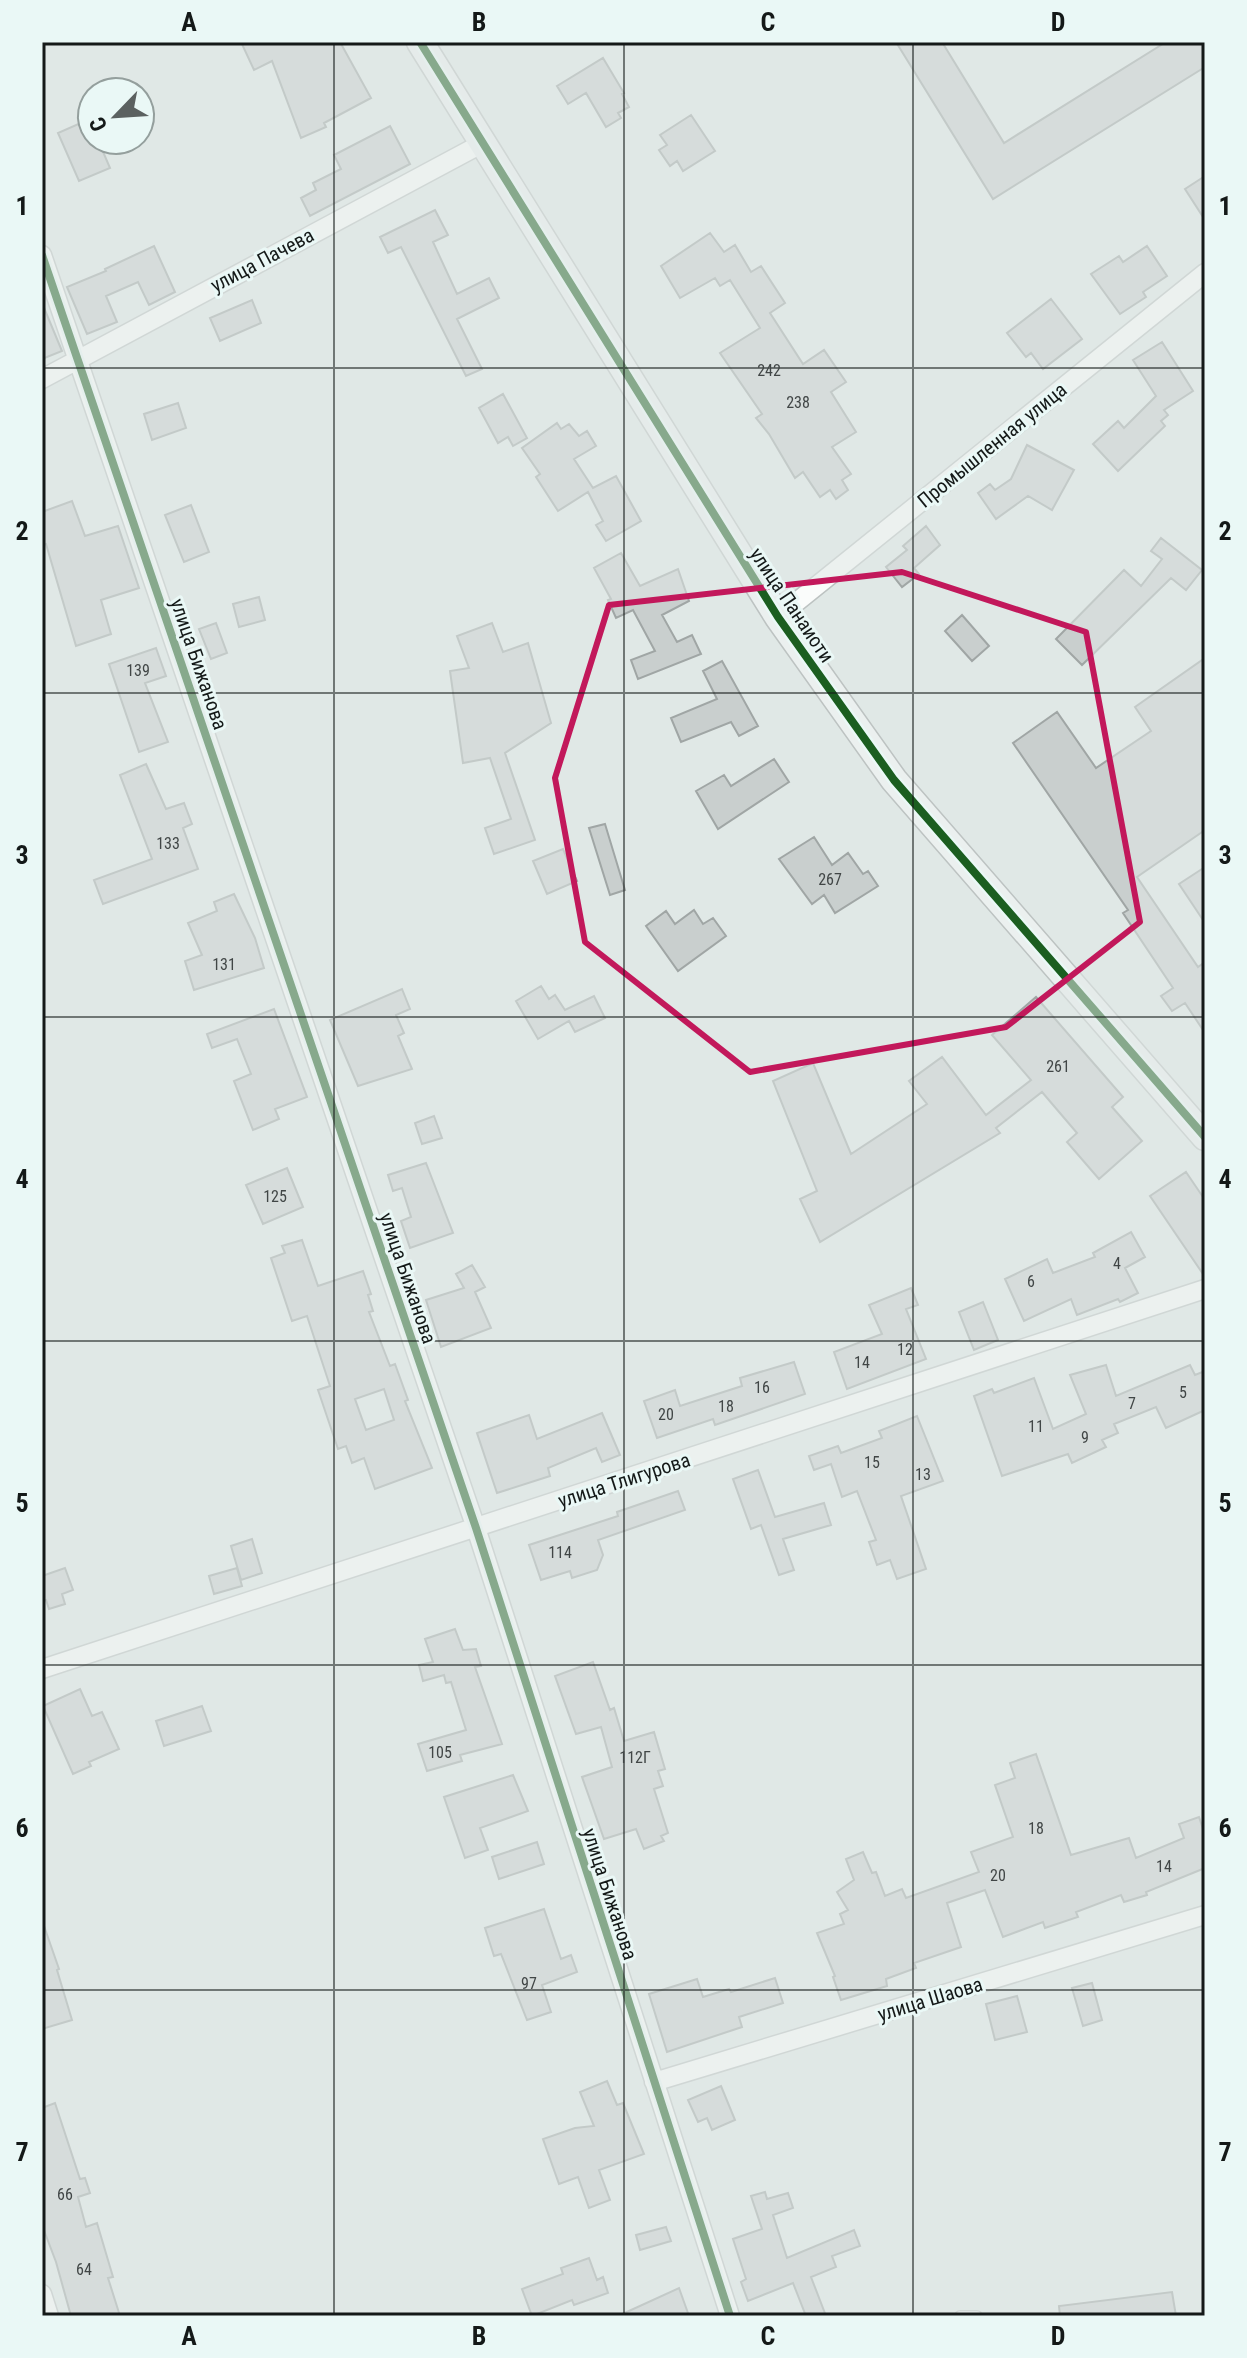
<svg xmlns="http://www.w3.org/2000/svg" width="1247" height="2358" font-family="'Roboto Condensed',sans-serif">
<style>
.building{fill:#c9cfce;stroke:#a0a6a5;stroke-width:2;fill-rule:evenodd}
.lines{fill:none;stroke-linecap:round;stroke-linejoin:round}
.lane-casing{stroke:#bdc3c2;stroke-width:12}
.street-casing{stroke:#bdc3c2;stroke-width:21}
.secondary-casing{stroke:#bdc3c2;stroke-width:29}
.lane{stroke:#fafcfb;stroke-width:9}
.street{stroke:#fafcfb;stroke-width:18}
.secondary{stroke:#ebf0ef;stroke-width:26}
.cycleway-casing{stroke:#eaf8f6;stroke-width:13}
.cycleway{stroke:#1b5e20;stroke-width:8}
.marked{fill:none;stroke:#c2185b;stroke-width:6;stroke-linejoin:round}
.grid{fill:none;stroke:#141918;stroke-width:2;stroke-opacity:0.55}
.labels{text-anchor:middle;stroke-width:6;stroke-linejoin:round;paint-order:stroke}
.number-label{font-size:16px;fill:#414646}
.street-label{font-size:20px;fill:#141918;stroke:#eaf8f6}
.neatline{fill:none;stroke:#141918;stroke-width:3}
.grid-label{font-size:26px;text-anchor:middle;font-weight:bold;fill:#141918}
</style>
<rect width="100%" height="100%" fill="#e0e8e6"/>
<!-- building -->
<path class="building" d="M241,42H340L371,98L324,123L326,127L301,138L272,61L254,70Z
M896,42H942L1004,143L1166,42H1205V67L993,199Z
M603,58L624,93L622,94L629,107L618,113L621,118L606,127L586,93L568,104L557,86Z
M691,115L715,151L683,171L677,161L670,166L659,150L667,145L660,135Z
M92,118V140H98L110,168L79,181L58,133Z
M390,126L410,164L310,216L301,198L316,190L313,183L341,169L334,155Z
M1205,176V220L1185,189Z
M435,210L448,235L433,242L457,294L489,278L499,298L457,319L482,369L466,376L401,247L388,253L380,237Z
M710,233L724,252L735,245L751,272L761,266L785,303L770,313L803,364L824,350L846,382L831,392L856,432L832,447L851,474L842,480L848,490L836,499L830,490L820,497L803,472L795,478L769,434L756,418L762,414L720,353L760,328L730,280L720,286L715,278L680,298L661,266Z
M154,246L175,292L149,305L138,282L106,296L117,322L87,334L67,287L106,271L105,269Z
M1147,246L1167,276L1143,292L1146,297L1120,314L1091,274L1119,256L1123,262Z
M1051,299L1082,339L1043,369L1031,353L1026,357L1007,333Z
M252,300L261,323L220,341L210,318Z
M42,303L62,351L42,359Z
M1162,342L1193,391L1164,410L1168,415L1161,421L1165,426L1118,471L1093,444L1118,421L1124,428L1156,396L1133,360Z
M503,394L527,438L513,446L508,437L498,443L479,408Z
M178,403L186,428L152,440L144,414Z
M557,423L561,429L569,424L579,436L587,431L596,446L574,459L593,488L616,476L641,521L606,541L596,525L603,521L588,492L558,511L536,477L540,474L522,448Z
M1027,445L1074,470L1052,510L1028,496L996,519L978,493L990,484L995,490L1011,479Z
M72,501L85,536L118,526L139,588L101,600L111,634L76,646L46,544L42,545V512Z
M191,505L209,552L184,562L165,515Z
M926,526L940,545L914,568L919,574L902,587L886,567L907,550L903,546Z
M1161,538L1202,570L1186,590L1171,578L1082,665L1056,639L1124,570L1141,586L1162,559L1151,551Z
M621,553L640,586L678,569L689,601L662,615L677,642L692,635L701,654L638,679L631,660L655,651L633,610L616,618L608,600L611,599L594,568Z
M259,597L265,620L239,627L233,604Z
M962,615L989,646L972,661L945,631Z
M216,623L227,653L211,659L199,629Z
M492,623L503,652L528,643L551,723L505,753L535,840L494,854L485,828L511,819L490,758L463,763L450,671L469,668L457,636Z
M156,648L166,676L145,683L168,742L139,752L109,664Z
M1205,658V830L1137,877L1198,967L1205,962V1033L1185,1003L1172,1011L1161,996L1173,988L1123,913L1128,910L1013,743L1057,712L1096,768L1151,731L1135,707Z
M722,661L758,726L739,736L731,722L681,742L671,718L717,699L703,671Z
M774,759L789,782L718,829L696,791L724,775L731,786Z
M146,764L166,809L184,803L192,824L183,828L198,869L103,904L94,880L152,859L120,775Z
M605,824L625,890L610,895L589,828Z
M814,837L832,865L848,853L863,874L868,871L878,886L835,913L824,895L812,904L779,859Z
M563,849L577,881L547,894L533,861Z
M1205,867V923L1179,884Z
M234,894L255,938L264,968L194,990L185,961L202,955L188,923L217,911L214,902Z
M694,910L703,924L713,918L726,936L678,971L646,926L666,911L675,924Z
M541,986L549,999L555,995L565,1010L594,996L605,1018L575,1032L569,1021L538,1039L516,1001Z
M402,989L410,1009L396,1015L404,1033L398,1036L412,1069L358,1086L330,1020Z
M1036,997L1123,1097L1112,1107L1142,1141L1099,1179L1067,1142L1077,1133L1042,1092L996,1128L1000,1133L820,1242L800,1199L817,1191L773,1081L813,1063L851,1154L927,1104L909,1081L942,1057L986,1115L1031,1080L992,1035Z
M274,1009L307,1097L275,1109L279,1119L253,1130L234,1081L251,1074L237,1039L212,1048L207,1034Z
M434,1116L442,1138L422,1144L415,1123Z
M426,1163L453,1233L410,1248L401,1221L411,1217L402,1188L393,1191L388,1175Z
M287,1168L303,1207L263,1224L246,1185Z
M1186,1172L1205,1200V1277L1150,1196Z
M1131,1232L1145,1257L1125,1268L1138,1293L1120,1302L1118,1299L1077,1315L1071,1299L1024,1321L1005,1279L1047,1259L1053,1273L1095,1257L1093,1253Z
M302,1240L318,1286L363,1271L371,1294L368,1295L373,1311L369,1312L390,1366L395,1364L408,1400L405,1401L432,1468L375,1489L364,1458L352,1463L346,1446L338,1449L318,1390L330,1386L307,1316L292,1321L271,1258L285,1253L282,1246ZM384,1389L394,1420L366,1430L355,1399Z
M472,1265L485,1287L475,1292L491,1328L441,1347L426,1300L464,1288L456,1274Z
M911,1288L918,1305L906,1309L926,1359L847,1389L834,1352L882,1334L869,1305Z
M983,1302L998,1340L974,1350L959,1312Z
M794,1362L805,1394L715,1425L713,1419L657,1438L644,1401L675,1390L680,1406L742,1386L740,1378Z
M1106,1365L1116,1396L1190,1365L1195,1375L1205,1371V1410L1166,1428L1156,1407L1114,1424L1118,1433L1102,1440L1106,1447L1072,1463L1068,1454L1002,1476L974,1396L992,1389L994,1393L1034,1378L1053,1429L1086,1414L1070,1375Z
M602,1413L620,1455L602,1462L596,1448L548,1468L550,1476L497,1493L477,1433L529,1415L537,1439Z
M917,1416L943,1481L901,1496L926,1569L897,1579L890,1560L877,1565L869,1542L876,1540L857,1491L842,1497L831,1464L814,1470L809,1456L838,1446L841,1453L882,1438L879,1431Z
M758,1470L775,1517L824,1503L831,1525L783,1539L794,1570L779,1575L761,1525L751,1529L733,1479Z
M678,1491L685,1510L598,1540L603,1555L597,1570L572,1578L570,1571L541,1580L529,1545L618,1516L617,1512Z
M252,1539L262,1573L241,1580L231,1546Z
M65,1568L73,1590L62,1594L65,1604L49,1609L46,1600L42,1601V1576Z
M237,1568L242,1586L214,1594L209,1576Z
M455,1629L463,1650L476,1649L481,1666L475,1667L502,1744L460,1755L462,1761L427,1771L418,1744L466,1730L451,1682L446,1683L444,1675L423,1681L419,1665L433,1662L425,1639Z
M593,1662L610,1710L614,1708L624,1741L654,1732L665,1769L658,1771L663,1786L654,1789L668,1833L661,1836L664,1841L644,1849L636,1829L604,1839L582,1777L612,1767L601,1727L576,1734L555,1676Z
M80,1689L92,1716L102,1712L119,1749L89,1762L91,1766L73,1774L43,1706Z
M202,1706L211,1731L164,1746L156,1721Z
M1036,1754L1071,1855L1129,1838L1136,1858L1184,1838L1179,1824L1199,1817L1205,1835V1868L1146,1892L1147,1895L1124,1902L1121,1895L1076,1912L1078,1917L1045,1928L1043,1922L1003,1937L985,1890L947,1903L961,1947L914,1963L916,1968L886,1979L887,1986L841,2000L833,1977L835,1976L817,1933L844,1924L840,1914L848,1910L837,1892L854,1880L846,1859L863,1852L872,1873L876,1872L885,1896L902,1889L906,1898L979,1872L971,1852L1013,1837L995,1785L1015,1778L1010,1763Z
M513,1775L528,1811L480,1828L488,1850L465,1858L444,1797Z
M537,1842L544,1864L499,1879L492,1857Z
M544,1909L561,1959L571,1955L577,1972L542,1985L551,2012L527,2020L501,1954L494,1956L485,1928Z
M42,1926H44L59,1969L57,1970L72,2020L42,2029Z
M775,1978L783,2003L739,2017L742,2027L667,2052L649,1994L697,1979L703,1997L729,1989L731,1992Z
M1092,1983L1102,2020L1083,2026L1072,1988Z
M1017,1996L1027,2032L995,2040L986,2004Z
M607,2081L617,2105L623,2103L644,2154L599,2170L610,2200L589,2208L578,2177L559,2184L543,2139L575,2128L594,2126L580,2092Z
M721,2086L735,2120L712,2130L707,2118L698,2122L688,2100Z
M55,2103L80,2179L85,2178L90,2193L78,2197L86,2227L97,2223L113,2277L108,2278L120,2316H71L56,2262L42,2225V2108Z
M765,2192L767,2199L788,2193L793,2208L773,2215L787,2258L854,2230L860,2246L832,2256L836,2267L811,2277L826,2316H806L793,2283L748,2301L741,2282L746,2279L733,2239L762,2229L751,2196Z
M666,2227L671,2241L640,2250L636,2235Z
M589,2258L597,2280L603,2277L608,2293L574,2305L572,2300L532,2316L522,2289L563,2274L561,2268Z
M679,2288L689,2316H618Z
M1172,2292L1176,2316H1060L1059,2306Z"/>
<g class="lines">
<defs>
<path id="lane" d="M960,2316H977"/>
<path id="street" d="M42,255L476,1528L730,2316
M42,379L483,143
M778,617L1205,273
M42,1669L1205,1289
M654,2082L1205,1915
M42,2294L49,2316"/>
<path id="secondary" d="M420,42L778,617L894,780L1205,1137"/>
</defs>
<!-- lane casing -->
<use href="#lane" class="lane-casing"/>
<!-- street casing -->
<use href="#street" class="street-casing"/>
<!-- secondary casing -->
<use href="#secondary" class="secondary-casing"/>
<!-- lane -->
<use href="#lane" class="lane"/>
<!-- street -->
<use href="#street" class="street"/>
<!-- secondary -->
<use href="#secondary" class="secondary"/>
<defs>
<path id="cycleway" d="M420,42L778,617L894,780L1205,1137
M42,255L476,1528L730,2316"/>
</defs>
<!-- cycleway casing -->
<use href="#cycleway" class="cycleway-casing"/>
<!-- cycleway -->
<use href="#cycleway" class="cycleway"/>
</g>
<!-- marked area -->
<path d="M0 0H1247V2358H0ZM902,572L1086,632L1140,922L1006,1027L750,1072L585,942L555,778L609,605Z" fill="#e0e8e6" fill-opacity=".55" fill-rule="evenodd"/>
<path class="marked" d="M902,572L1086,632L1140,922L1006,1027L750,1072L585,942L555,778L609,605Z"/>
<!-- grid -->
<path class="grid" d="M334,42V2316M624,42V2316M913,42V2316M42,368H1205M42,693H1205M42,1017H1205M42,1341H1205M42,1665H1205M42,1990H1205"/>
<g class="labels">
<!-- number labels -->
<g class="number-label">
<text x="769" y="376">242</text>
<text x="798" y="408">238</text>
<text x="138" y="676">139</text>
<text x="168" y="849">133</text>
<text x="830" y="885">267</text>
<text x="224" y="970">131</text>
<text x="1058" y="1072">261</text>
<text x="275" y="1202">125</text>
<text x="1117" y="1269">4</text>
<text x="1031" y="1287">6</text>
<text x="905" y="1355">12</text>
<text x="862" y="1368">14</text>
<text x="762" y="1393">16</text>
<text x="1183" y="1398">5</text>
<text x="1132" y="1409">7</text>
<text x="726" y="1412">18</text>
<text x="666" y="1420">20</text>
<text x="1036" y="1432">11</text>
<text x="1085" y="1443">9</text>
<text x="872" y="1468">15</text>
<text x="923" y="1480">13</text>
<text x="560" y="1558">114</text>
<text x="440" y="1758">105</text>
<text x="635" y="1763">112Г</text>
<text x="1036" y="1834">18</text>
<text x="1164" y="1872">14</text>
<text x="998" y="1881">20</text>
<text x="529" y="1989">97</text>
<text x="65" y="2200">66</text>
<text x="84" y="2275">64</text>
</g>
<!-- street labels -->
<g class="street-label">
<text transform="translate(262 260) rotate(-28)" y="7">улица Пачева</text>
<text transform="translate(992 445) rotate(-39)" y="7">Промышленная улица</text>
<text transform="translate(792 605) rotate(56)" y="7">улица Панаиоти</text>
<text transform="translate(199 664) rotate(71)" y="7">улица Бижанова</text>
<text transform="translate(408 1278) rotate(71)" y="7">улица Бижанова</text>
<text transform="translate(624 1480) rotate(-18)" y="7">улица Тлигурова</text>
<text transform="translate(610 1894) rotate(72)" y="7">улица Бижанова</text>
<text transform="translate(930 1999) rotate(-17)" y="7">улица Шаова</text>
</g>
</g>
<!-- border -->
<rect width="1247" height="2358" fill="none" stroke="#eaf8f6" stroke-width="88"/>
<!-- north arrow -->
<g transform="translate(116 116) rotate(245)"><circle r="38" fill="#eaf8f6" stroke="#949f9d" stroke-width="2"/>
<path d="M0-6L14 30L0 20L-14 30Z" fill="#5b6160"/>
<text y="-12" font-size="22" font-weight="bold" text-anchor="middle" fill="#141918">С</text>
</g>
<rect x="44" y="44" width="1159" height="2270" class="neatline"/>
<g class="grid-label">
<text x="189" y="31">A</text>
<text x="479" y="31">B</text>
<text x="768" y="31">C</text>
<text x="1058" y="31">D</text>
<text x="22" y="215">1</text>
<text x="1225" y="215">1</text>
<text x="22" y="540">2</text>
<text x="1225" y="540">2</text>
<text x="22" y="864">3</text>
<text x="1225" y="864">3</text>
<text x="22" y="1188">4</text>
<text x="1225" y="1188">4</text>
<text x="22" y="1512">5</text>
<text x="1225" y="1512">5</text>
<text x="22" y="1837">6</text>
<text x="1225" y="1837">6</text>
<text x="22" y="2161">7</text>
<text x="1225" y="2161">7</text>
<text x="189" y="2345">A</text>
<text x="479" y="2345">B</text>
<text x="768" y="2345">C</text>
<text x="1058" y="2345">D</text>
</g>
</svg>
